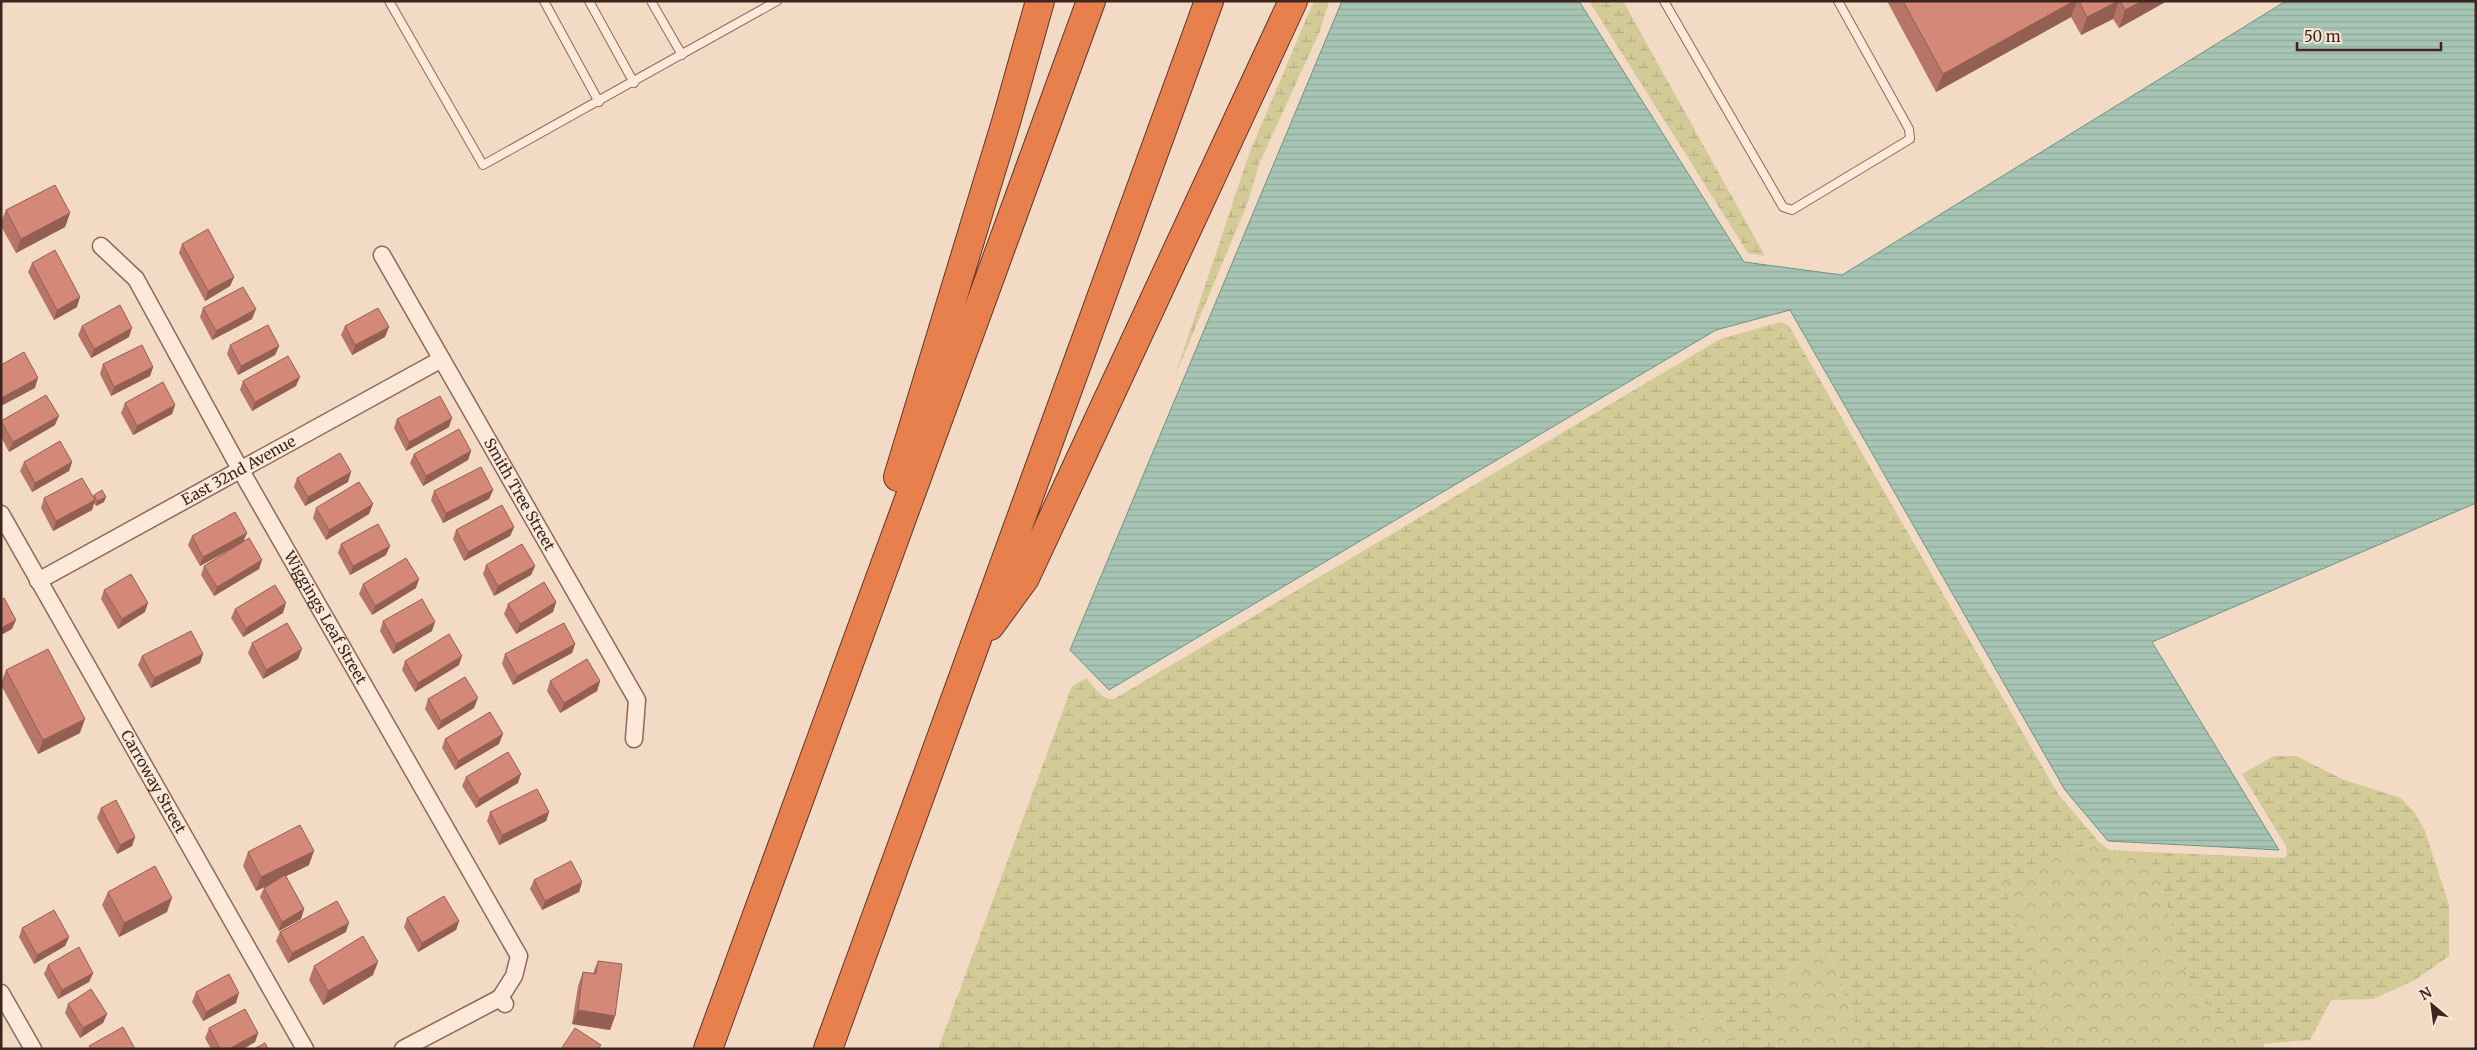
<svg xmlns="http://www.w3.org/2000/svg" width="2477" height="1050" font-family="Merriweather,serif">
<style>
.forest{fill:url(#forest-crowns)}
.wetland{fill:url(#wetland-marsh)}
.water{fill:url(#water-rules);stroke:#6c9581}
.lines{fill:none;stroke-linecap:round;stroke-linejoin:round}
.lane-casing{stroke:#8f6958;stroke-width:10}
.street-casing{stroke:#8f6958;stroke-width:19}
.highway-casing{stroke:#5d382d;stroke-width:30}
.lane{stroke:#fce9d9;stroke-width:8}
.street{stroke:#fce9d9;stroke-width:16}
.highway{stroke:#e8804e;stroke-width:28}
.wall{fill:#b67566}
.shaded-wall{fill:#945f53}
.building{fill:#d48877;stroke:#945f53}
.labels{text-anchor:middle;stroke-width:5;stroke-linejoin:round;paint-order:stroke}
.street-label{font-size:15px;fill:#3e261e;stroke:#f9e6d5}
</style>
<defs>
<pattern id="forest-crowns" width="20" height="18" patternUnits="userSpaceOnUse" patternTransform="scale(1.25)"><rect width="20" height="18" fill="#d2cb97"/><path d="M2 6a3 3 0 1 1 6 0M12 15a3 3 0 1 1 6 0" fill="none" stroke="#b5ae82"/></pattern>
<pattern id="wetland-marsh" width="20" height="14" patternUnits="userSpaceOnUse" patternTransform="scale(1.25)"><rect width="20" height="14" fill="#d2cb97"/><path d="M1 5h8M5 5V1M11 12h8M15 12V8" fill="none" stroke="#b5ae82"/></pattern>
<pattern id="water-rules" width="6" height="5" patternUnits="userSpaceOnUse" patternTransform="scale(1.25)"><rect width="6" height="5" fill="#a7c5b5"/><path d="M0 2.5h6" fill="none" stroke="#91a99b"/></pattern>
</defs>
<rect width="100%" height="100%" fill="#f2dac4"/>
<!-- forest -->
<path class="forest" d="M2099,842L2109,850L2147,852L2166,895L2176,954L2201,1000L2251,1045L2263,1044L2265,1049H2043L2044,1034L2030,958L1992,882C2029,871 2062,852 2099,842Z
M1825,939L1864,1049H1777L1770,987Z
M1695,1015L1722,1022L1740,1049H1678L1673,1022Z"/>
<!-- wetland -->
<path class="wetland" d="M1314,1H1329L1320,31L1259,164L1248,202L1175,376L1249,154Z
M1589,1H1623L1765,256L1748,253Z
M1781,322L1789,326L2058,794L2099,842L2078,848L2023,873L1992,882L2005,889L2030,958L2044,1034L2043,1049H1864L1825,939L1770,987L1777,1049H1740L1722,1022L1695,1015L1673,1022L1678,1049H938L1072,686L1086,678C1094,686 1102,701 1114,699L1720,339Z
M2274,756H2296L2344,780L2401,798L2415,813L2425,831L2449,905V956L2415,980L2373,999L2331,1000L2310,1040L2251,1045L2201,1000L2176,954L2166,895L2147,852L2284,858L2287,854L2286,846L2242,774Z"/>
<!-- water -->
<path class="water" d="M1342,1H1579L1744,262L1842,275L2286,1H2476V503L2152,642L2279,850L2108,841L2065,790L1790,310L1716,330L1109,690L1070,650Z"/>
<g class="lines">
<defs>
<path id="lane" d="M389,1L483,165L777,1
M544,1L599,102
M589,1L634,83
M651,1L682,55
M1664,1L1783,207L1792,210L1910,139L1909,129L1838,1"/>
<g id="street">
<path id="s1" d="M101,246L136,279L240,469L519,956L514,976L500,998"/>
<path id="s2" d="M382,255L637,700L634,739"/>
<path id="s3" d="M1,514L305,1049"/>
<path id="s4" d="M38,581L440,360"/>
<path d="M1,993L33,1049"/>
<path d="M403,1049L500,998L505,1004"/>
</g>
<path id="highway" d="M898,477L1006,122L1040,1
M990,626L1025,578L1293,1
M708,1049L1091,1
M828,1049L1209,1"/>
</defs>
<!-- lane casing -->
<use href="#lane" class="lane-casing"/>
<!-- street casing -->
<use href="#street" class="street-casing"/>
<!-- highway casing -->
<use href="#highway" class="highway-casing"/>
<!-- lane -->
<use href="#lane" class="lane"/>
<!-- street -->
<use href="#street" class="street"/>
<!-- highway -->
<use href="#highway" class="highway"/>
</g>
<!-- wall -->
<path class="wall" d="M1887,1H2167L2119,28L2113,19L2081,35L2071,17L1936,92Z
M6,210L70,213L65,227L16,253L1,226V222Z
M182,244L234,277L230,286L205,301L179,253Z
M32,263L77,307L54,320L28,272Z
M203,308L252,319L212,340L200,317Z
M82,326L129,337L91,358L78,335Z
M345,326L385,337L352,355L341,335Z
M230,345L279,346L275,355L238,375L227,354Z
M103,364L153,367L150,376L111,396L100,374Z
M243,381L296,386L252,411L240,390Z
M125,403L175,405L172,414L133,435L121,413Z
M397,419L449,427L406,451L394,428Z
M1,421L55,425L9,452L1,437Z
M471,451L468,460L423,486L410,463L414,454Z
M24,462H72L69,471L32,492L20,471Z
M297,478L348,482L305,506L294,487Z
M493,490L489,499L443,523L431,500L434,491Z
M94,495L104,502L96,506L94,503L92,510L53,531L41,508L44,498L93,497Z
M316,508L369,514L326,540L313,518Z
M514,527L510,536L464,561L453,539L456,530Z
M247,533L243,542L262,560L259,569L214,596L201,575L204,566L238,545L200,566L188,545L192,536Z
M341,544L386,555L350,575L338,553Z
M486,565L535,566L531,575L494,596L483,574Z
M363,584L416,588L372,615L359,594Z
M104,590L145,612L118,629L101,599Z
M556,602L553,612L516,634L504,614L508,604Z
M235,609L283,613L243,637L231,618Z
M383,621L432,631L393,654L380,631Z
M252,643L298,659L263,679L248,653Z
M575,644L572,653L513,685L502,664L505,654Z
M203,654L200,663L151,688L138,665L142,656Z
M405,661L459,665L415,692L402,670Z
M6,670L80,733L38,754L1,685V683Z
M550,681H600L597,691L560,713L547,691Z
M428,699L474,708L438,730L425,709Z
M445,739L499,744L455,770L442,748Z
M466,777L518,783L476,808L462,786Z
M101,808L135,837L132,846L117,854L97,818Z
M490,812H549L546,821L499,845L487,821Z
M248,852L309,865L286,876L304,909L301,919L279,931L260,897L264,888L271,884L256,891L243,866Z
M534,880L582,882L579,892L542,910L530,889Z
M108,892L167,912L119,937L102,905Z
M407,918L459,921L456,930L418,952L404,927Z
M22,928L69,937L65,946L34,964L19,937Z
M280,932H346L288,963L276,941Z
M598,961L615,1016L610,1030L572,1024L578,986L583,972L593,973Z
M48,965L93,973L89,982L58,999L44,974Z
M314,966L373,975L323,1005L309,980Z
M196,992L236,1003L203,1021L192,1002Z
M68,1004L107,1014L103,1023L80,1038L65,1013Z
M209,1028L258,1033L255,1042L243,1049H211L205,1038Z"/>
<!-- shaded-wall -->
<path class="shaded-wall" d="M2074,1H2077L2071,17L1936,92L1943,74Z
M2118,1H2119L2113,19L2081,35L2087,17Z
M2142,1H2167L2119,28L2125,10Z
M70,213L65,227L16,253L21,239Z
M234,277L230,286L205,301L208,291Z
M80,297L77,307L54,320L57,310Z
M256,309L252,319L212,340L216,331Z
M389,327L385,337L352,355L355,345Z
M132,328L129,337L91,358L94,349Z
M279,346L275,355L238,375L241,366Z
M153,367L150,376L111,396L114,387Z
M300,377L296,386L252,411L255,402Z
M38,378L35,388L1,406V398Z
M175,405L172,414L133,435L137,426Z
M59,416L55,425L9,452L13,442Z
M452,418L449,427L406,451L409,442Z
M471,451L468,460L423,486L426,476Z
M72,462L69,471L32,492L35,483Z
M351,472L348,482L305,506L308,497Z
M493,490L489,499L443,523L446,513Z
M106,497L104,502L96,506L97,501Z
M95,500L92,510L53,531L56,521Z
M373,504L369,514L326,540L329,530Z
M514,527L510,536L464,561L468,552Z
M247,533L243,542L200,566L203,557Z
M390,546L386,555L350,575L353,566Z
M262,560L259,569L214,596L217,587Z
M535,566L531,575L494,596L498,586Z
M419,579L416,588L372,615L375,606Z
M556,602L553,612L516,634L520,624Z
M148,603L145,612L118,629L122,619Z
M286,603L283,613L243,637L246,628Z
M16,620L12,629L1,635V628Z
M435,622L432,631L393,654L396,644Z
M575,644L572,653L513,685L517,676Z
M302,649L298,659L263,679L266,670Z
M203,654L200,663L151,688L154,678Z
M462,656L459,665L415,692L418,683Z
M600,681L597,691L560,713L564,703Z
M478,698L474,708L438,730L441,721Z
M85,719L80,733L38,754L43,740Z
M503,734L499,744L455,770L458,761Z
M521,774L518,783L476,808L479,799Z
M549,812L546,821L499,845L502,835Z
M135,837L132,846L117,854L120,845Z
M314,851L309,865L256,891L261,877Z
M582,882L579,892L542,910L545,901Z
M172,898L167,912L119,937L124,923Z
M304,909L301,919L279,931L282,922Z
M459,921L456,930L418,952L422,943Z
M349,923L346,932L288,963L292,953Z
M69,937L65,946L34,964L37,955Z
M378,962L373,975L323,1005L328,991Z
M93,973L89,982L58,999L62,990Z
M239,993L236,1003L203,1021L206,1012Z
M578,1010L615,1016L610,1030L572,1024Z
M107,1014L103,1023L80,1038L83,1028Z
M258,1033L255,1042L243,1049H229Z"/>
<!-- building -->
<path class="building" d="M1903,1H2074L1943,74Z
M2079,1H2118L2087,17Z
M2120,1H2142L2125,10Z
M55,185L70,213L21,239L6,210Z
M208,229L234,277L208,291L182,244Z
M55,250L80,297L57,310L32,263Z
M243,287L256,309L216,331L203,308Z
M120,305L132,328L94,349L82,326Z
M378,308L389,327L355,345L345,326Z
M268,325L279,346L241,366L230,345Z
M142,345L153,367L114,387L103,364Z
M24,352L38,378L1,398V365Z
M288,356L300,377L255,402L243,381Z
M163,382L175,405L137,426L125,403Z
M46,395L59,416L13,442L1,421Z
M440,396L452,418L409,442L397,419Z
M459,429L471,451L426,476L414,454Z
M60,441L72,462L35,483L24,462Z
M340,453L351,472L308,497L297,478Z
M481,467L493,490L446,513L434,491Z
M82,478L95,500L56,521L44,498Z
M359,482L373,504L329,530L316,508Z
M102,490L106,497L97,501L94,495Z
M502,505L514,527L468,552L456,530Z
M235,512L247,533L203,557L192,536Z
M378,524L390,546L353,566L341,544Z
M249,538L262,560L217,587L204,566Z
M522,544L535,566L498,586L486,565Z
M406,558L419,579L375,606L363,584Z
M131,574L148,603L122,619L104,590Z
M544,582L556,602L520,624L508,604Z
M275,585L286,603L246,628L235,609Z
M4,598L16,620L1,628V600Z
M422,599L435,622L396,644L383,621Z
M287,623L302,649L266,670L252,643Z
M564,623L575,644L517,676L505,654Z
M191,631L203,654L154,678L142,656Z
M449,634L462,656L418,683L405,661Z
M48,649L85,719L43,740L6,670Z
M587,659L600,681L564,703L550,681Z
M465,677L478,698L441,721L428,699Z
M490,712L503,734L458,761L445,739Z
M508,752L521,774L479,799L466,777Z
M537,789L549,812L502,835L490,812Z
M116,800L135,837L120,845L101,808Z
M300,825L314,851L261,877L248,852Z
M571,861L582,882L545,901L534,880Z
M155,866L172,898L124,923L108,892Z
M285,875L304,909L282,922L264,888Z
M444,896L459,921L422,943L407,918Z
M337,901L349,923L292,953L280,932Z
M54,910L69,937L37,955L22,928Z
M363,936L378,962L328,991L314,966Z
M79,947L93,973L62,990L48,965Z
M598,961L622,964L615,1016L578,1010L583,972L596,974Z
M229,974L239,993L206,1012L196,992Z
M91,989L107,1014L83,1028L68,1004Z
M245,1009L258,1033L229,1049H220L209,1028Z
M123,1027L135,1049H91L89,1046Z
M575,1028L601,1045L598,1049H561Z
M265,1043L268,1049H254Z"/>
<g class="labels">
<!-- street labels -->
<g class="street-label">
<text dy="5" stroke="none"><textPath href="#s4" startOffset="229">East 32nd Avenue</textPath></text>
<text dy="5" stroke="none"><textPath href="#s2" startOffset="276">Smith Tree Street</textPath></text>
<text dy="5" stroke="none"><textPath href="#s1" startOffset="436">Wiggings Leaf Street</textPath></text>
<text dy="5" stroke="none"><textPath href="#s3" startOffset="308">Carroway Street</textPath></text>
</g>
</g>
<!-- border -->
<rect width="2477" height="1050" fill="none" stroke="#3e261e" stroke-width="5"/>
<!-- north arrow -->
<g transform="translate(2432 1005) rotate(331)" stroke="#f9e6d5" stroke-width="4" paint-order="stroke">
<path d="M0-4L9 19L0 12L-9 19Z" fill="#3e261e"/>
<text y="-8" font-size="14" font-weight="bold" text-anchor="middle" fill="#3e261e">N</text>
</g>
<!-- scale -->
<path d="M2297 42v8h144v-8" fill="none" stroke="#3e261e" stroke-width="2.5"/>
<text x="2304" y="42" font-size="15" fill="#3e261e" stroke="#f9e6d5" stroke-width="4" paint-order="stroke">50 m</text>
</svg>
